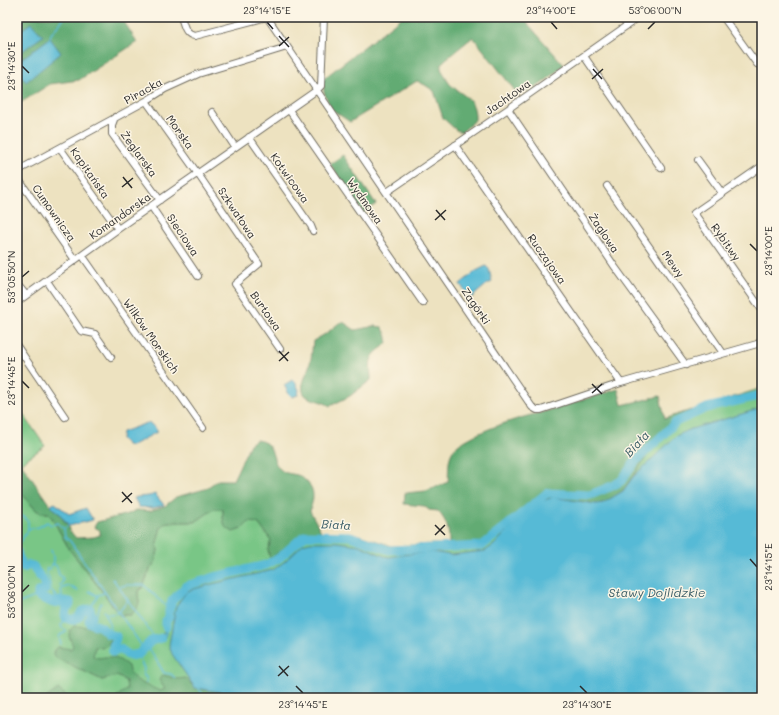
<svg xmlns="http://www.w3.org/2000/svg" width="779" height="715" font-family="Mali,sans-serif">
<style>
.green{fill:#79c686;stroke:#527858}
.forest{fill:#62ab73;stroke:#466b4f}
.water{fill:#57bad6;stroke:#417280}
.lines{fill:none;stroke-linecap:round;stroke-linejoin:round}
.stream{stroke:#57bad6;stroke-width:1.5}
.river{stroke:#57bad6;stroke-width:9}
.minor-casing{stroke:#6f6b5f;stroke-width:8}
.minor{stroke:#fff;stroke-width:6}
.ticks{fill:none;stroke:#2b2b2b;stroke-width:1.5}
.labels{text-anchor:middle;stroke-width:3;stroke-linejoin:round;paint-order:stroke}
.street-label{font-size:11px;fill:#2b2b2b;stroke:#fcf5e5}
.water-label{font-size:12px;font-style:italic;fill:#3a5d67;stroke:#fcf5e5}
.neatline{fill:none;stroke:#2b2b2b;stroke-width:1.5}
.ticks-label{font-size:10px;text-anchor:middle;fill:#2b2b2b}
</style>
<rect width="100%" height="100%" fill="#fcf5e5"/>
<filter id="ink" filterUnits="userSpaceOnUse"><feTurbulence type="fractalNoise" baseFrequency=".025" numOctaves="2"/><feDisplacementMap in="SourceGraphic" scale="8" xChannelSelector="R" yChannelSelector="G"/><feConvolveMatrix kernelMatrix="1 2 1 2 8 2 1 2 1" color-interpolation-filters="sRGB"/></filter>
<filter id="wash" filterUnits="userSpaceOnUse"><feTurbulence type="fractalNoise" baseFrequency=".012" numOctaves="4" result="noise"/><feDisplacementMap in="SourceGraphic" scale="16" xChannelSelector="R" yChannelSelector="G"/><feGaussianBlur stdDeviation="0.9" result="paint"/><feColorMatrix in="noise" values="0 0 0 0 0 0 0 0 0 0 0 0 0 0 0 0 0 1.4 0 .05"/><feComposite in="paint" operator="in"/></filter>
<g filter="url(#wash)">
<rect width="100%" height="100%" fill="#ede2c0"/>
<!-- green -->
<path class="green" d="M762,388V698H247L160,693L94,660L54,650L53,655L102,680L117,676L126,681L127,689L115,698H69L58,690L46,698H17V488L36,510L41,513H48L51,516L69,549L105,595L119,615H131L139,603L138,594V591L143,587L150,569L155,563L158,550L157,542L161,527L167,522H195L214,509H223V518L242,529L249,522L258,523L271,540L268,550L306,532L353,533L392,546L434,544L481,545L531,502L664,419Z
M17,405L45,446L21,463L17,481Z"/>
<!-- forest -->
<path class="forest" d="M17,17H121L137,42L79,80L50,84L17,105Z
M402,17H522L564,65C551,76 534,94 516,92L473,37L446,59L442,63L441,69C444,73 446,79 449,83C462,97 476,96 475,120L462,132L456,130L443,118L434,91L425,85L417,81L350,122L331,109L324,92L323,79Z
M343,155L376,204L364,213L330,164Z
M343,322L355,330L375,326L382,327C396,348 378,345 372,358C369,363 371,373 371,380L350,396L330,406C323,401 311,400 306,396C297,388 308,373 310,363C312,356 312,348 313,341L327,333L339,323Z
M618,389L622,405L660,396L665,419L691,410L688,419L674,427L656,443L623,491L613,498L603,503L596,504L576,501L538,504L509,529L500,528L481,545H449C449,530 448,523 438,511L429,510L424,506L404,504L405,493L426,491L448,482C449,471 447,458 454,449C465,435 522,416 540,413Z
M256,440C277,443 269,458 280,469C286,475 293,473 300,476C302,477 305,480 307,482C316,491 313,499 310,511L322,533L306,532L270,559L268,550L271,540L258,523L249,522L242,529L233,532L225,527L223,518V509H214L195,522H167L161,527L157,542L158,550L155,563L150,569L143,587L138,591V594L139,603L137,608L131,615H119L105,595L69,549L51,516L48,513H41L36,510L17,488V481L21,463L51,507L59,513L68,526L69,530L76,538L94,537L100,535V530L94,527L97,522L128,514L136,510L150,511L165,506L176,497L205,489L218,480H233L250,444Z
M74,626L92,627L100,629L110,638L109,644L102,648L95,647L93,656C99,660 103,656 110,657C116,657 123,662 128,666C130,681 147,685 160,691L165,689L159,680L161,677L164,675L177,679L186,678L191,684C213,684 236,687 255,698H115L127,689L126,681L117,676L102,680L58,659L53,655L54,650L58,647L71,649L73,646L69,636L70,630Z
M58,689L69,698H46Z"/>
<!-- water -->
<path class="water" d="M31,23L43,36L17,55V33Z
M50,38L61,53L26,82L17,71V62Z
M486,266L489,269L492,282L486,285L471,298L469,297L460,284L476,271Z
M292,380L295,381L299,390L298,395L292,397L289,394L284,385Z
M762,408V698H257L195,688L172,654L169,645L176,606L187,591L208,585L273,570L284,562L303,544L310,542H337L359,545L384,556L389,557L416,553L431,552L451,555L485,551L494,545L509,529L542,501L553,497L596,504L603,503L623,491L633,477L676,436L691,429Z
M147,423L151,424L157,430V432L131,446L127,445L121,439L122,432Z
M155,494L164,505L153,508L139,507L134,498C142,495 146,498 155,494Z
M55,503L69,514L86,508L93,520L69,526L59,513L51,507V505Z
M170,616H171L173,619L168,622L167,635C163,639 156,642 151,641L164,633C166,623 160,624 170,616Z"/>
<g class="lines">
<!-- stream -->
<path class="stream" d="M50,38L51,34L65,17
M17,516L25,517L28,522V529
M64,529L68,526
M17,544L22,540L28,529L39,527L47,522L51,525L58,523L64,529L65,537L70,541L139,642L141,645L145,646L152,653L164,673L171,674L175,678
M51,550L53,556V563L57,567L59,575L62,577L63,581L60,585L63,588L61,590L62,594L59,602L65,613
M53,563L50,569L47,568L46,572L49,578L50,585L52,591L59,599
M113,579L156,640
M119,587L126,585H144L167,607H170
M63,588L69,586L78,591
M89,591L98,596
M53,592L54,597L57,602
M17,604L35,597L38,598L41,597
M90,610C90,604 97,601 98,595L104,593V591
M104,611L109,621L110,634
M119,612L128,600
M106,613L110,614L118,613
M93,624L101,603
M61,644L59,638L60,635L66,632V630L62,628L61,625L66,618
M139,654L141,663L144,668L143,674L147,679L146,682
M198,687L205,698"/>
<!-- river -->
<path class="river" d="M17,552C18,558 22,562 22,567L24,568L29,565L33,566C37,576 45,577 45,590L38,592V596L53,603L63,601L70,602V605L66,608L65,615L66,618L72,620L79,617L82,611L90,609L92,616L89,620L90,623L101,627L108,634L116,636C117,642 111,645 113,651L114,652L120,649L130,656L139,654L151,641L161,638
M166,627V621L169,617V610L172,601L186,586L215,577L266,565L279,558L304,536L308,535L350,536L389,550L482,546L547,493L590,495L612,486L621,481L635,462L676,422L707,408L762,395"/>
</g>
</g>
<g filter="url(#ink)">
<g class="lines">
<defs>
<path id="minor" d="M181,17C184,25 185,35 195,36L267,17
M267,17L532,407L537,410H541L621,383L757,344L762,341
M723,17L757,64
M584,56L661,168
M146,101L198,174L259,264L235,284L280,349
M508,109L615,267L686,365
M289,110L423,303
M212,112L235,147
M115,117L112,125V134L160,200
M249,137L311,226L313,231
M455,145L621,383
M60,148L118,229
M698,160L722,193
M762,166L694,213L762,310
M17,171L146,101L165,89L198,74L287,47
M17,177L75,260
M607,186L723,353
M387,192L508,109L639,17
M151,206L198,276
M82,255L203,428
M47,281L81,331L95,334L111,357
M17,284L26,295
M17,302L118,229L317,90L321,86L324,17
M17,346L65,417"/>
</defs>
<!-- minor casing -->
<use href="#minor" class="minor-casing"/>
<!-- minor -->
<use href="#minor" class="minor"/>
</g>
</g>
<!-- ticks -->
<path class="ticks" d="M267,22L273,29M551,22L557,29M648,29L655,22M279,36L289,47M279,46L289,37M22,66L29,73M593,69L602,79M592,79L603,69M123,177L132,188M122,187L133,178M436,210L445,220M435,220L446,210M750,244L757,251M22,277L29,271M279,351L288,361M279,361L289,352M22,381L29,388M592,384L602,394M592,393L602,384M122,492L132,503M122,502L132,493M435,525L445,535M435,535L445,525M750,559L757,567M22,592L29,585M279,666L288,676M278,676L289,666M296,686L303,693M580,686L587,693"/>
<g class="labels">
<!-- street labels -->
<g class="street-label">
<text transform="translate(143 91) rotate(-29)" y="4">Piracka</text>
<text transform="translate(508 97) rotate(-35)" y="4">Jachtowa</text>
<text transform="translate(180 132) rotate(55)" y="4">Morska</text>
<text transform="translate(139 154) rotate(54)" y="4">Żeglarska</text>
<text transform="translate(90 173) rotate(55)" y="4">Kapitańska</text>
<text transform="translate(290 178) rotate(55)" y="4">Kotwicowa</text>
<text transform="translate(365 201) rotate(55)" y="4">Wydmowa</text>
<text transform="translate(54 213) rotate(55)" y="4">Cumownicza</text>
<text transform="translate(237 213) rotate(56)" y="4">Szkwałowa</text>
<text transform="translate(120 216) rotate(-35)" y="4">Komandorska</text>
<text transform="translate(604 233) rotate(56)" y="4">Żaglowa</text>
<text transform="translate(183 235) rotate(56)" y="4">Sieciowa</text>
<text transform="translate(726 242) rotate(55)" y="4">Rybitwy</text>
<text transform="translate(547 259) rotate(55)" y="4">Ruczajowa</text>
<text transform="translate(673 264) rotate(55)" y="4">Mewy</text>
<text transform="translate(476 306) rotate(56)" y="4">Zagórki</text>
<text transform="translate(266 311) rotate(55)" y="4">Burtowa</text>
<text transform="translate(151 336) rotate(55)" y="4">Wilków Morskich</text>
</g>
<!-- water labels -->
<g class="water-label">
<text transform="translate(637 444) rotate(-47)" y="4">Biała</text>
<text transform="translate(336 525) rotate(3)" y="4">Biała</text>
<text x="657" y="597">Stawy Dojlidzkie</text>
</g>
</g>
<!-- margin -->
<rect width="779" height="715" fill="none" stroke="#fcf5e5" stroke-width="44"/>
<rect x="22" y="22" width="735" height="671" class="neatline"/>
<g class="ticks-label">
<text x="267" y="14">23°14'15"E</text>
<text x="551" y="14">23°14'00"E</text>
<text x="655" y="14">53°06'00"N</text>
<text transform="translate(11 66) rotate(-90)" y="4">23°14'30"E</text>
<text transform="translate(768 251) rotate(-90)" y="4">23°14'00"E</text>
<text transform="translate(11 277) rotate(-90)" y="4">53°05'50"N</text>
<text transform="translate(11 381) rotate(-90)" y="4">23°14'45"E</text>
<text transform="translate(768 567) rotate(-90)" y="4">23°14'15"E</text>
<text transform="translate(11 592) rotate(-90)" y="4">53°06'00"N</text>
<text x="303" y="708">23°14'45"E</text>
<text x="587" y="708">23°14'30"E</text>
</g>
</svg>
